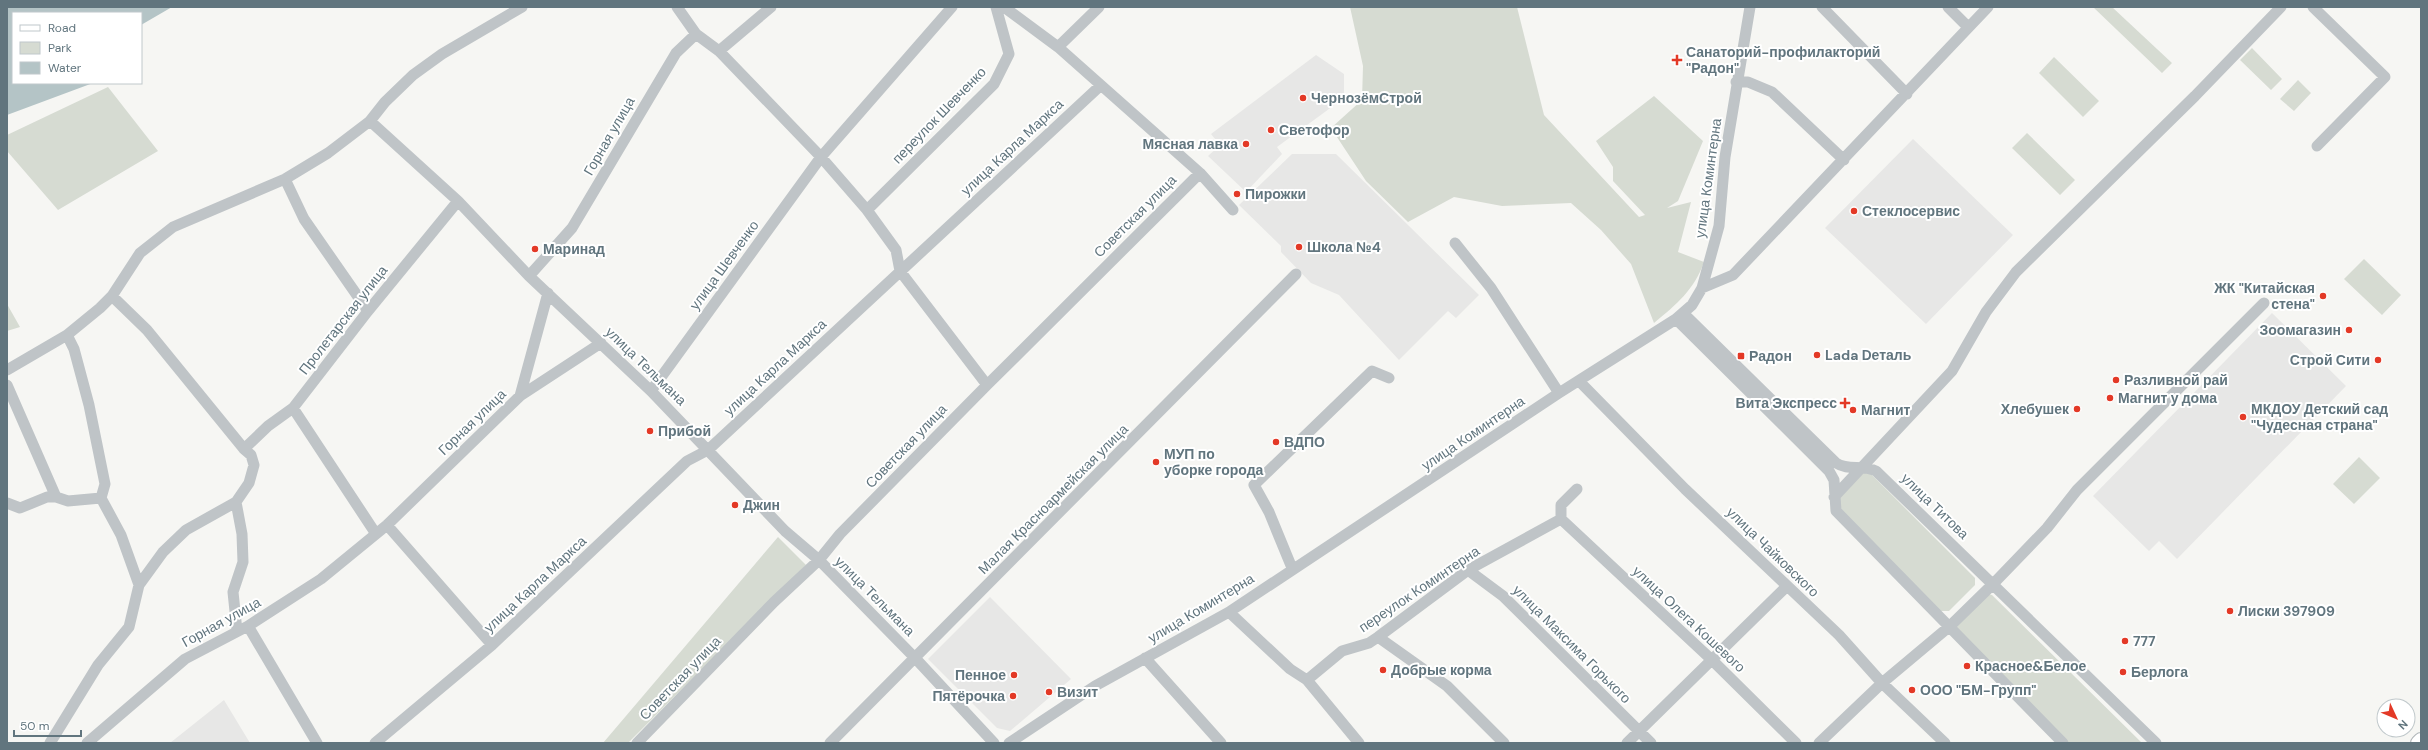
<svg xmlns="http://www.w3.org/2000/svg" width="2428" height="750" font-family="'DM Sans',sans-serif">
<style>
.built{fill:#e7e7e6}
.green{fill:#d6dbd2}
.water{fill:#b4c4c6}
.lines{fill:none;stroke-linecap:round;stroke-linejoin:round}
.major-casing{stroke:#b0b6b9;stroke-width:16}
.minor{stroke:#bfc4c7;stroke-width:11}
.major{stroke:#fff;stroke-width:14}
.poi-dot{fill:#e33926;stroke:#fff;stroke-width:1.5}
.labels{text-anchor:middle;stroke-width:4;stroke-linejoin:round;paint-order:stroke}
.poi-label{font-size:14px;font-weight:bold;fill:#61757e;stroke:#fff;text-anchor:start}
.street-label{font-size:14px;fill:#61757e;stroke:#fff}
</style>
<rect width="100%" height="100%" fill="#f6f6f3"/>
<!-- built -->
<path class="built" d="M1316,55L1344,74V98L1277,147L1282,154L1246,192L1208,156L1220,145L1211,134Z
M1913,139L2013,235L1926,324L1825,228Z
M1292,154H1336L1479,295L1456,318L1448,311L1399,360L1339,295L1311,283L1281,252V246L1239,205Z
M2272,313L2346,386L2177,559L2159,541L2149,551L2093,496Z
M990,597L1071,679L1010,731L997,728L928,659Z
M224,700L250,743H170Z"/>
<!-- green -->
<path class="green" d="M1350,7H1517L1544,115L1639,217L1645,215L1613,181V167L1596,141L1654,96L1703,141L1678,201L1667,208L1691,202L1678,252L1704,262C1694,290 1677,304 1654,323L1631,264L1601,230L1571,203L1502,206L1454,197L1408,222L1366,181L1331,128L1362,100L1363,66Z
M2093,7H2112L2172,63L2162,73Z
M2252,48L2282,79L2271,90L2240,60Z
M2054,57L2099,101L2083,117L2039,73Z
M2298,80L2311,93L2294,111L2280,99Z
M108,87L158,151L58,210L7,151V135Z
M2027,133L2075,180L2060,195L2012,148Z
M2364,259L2401,295L2382,315L2344,279Z
M7,304L20,327L7,331Z
M2359,457L2380,478L2354,504L2333,484Z
M1860,471L1870,473L1975,578V585L1949,611H1939L1841,510L1838,498Z
M778,537L806,565L628,743H603Z
M1988,594L1992,595L2142,743H2068L1957,632L1956,626Z"/>
<!-- water -->
<path class="water" d="M7,7H172L141,25V13H13V83H93L7,115Z"/>
<g class="lines">
<defs>
<path id="major" d="M2418,743L2421,740"/>
</defs>
<!-- major casing -->
<use href="#major" class="major-casing"/>
<!-- minor -->
<path class="minor" d="M677,7L696,34
M1004,7L1058,47L1200,173L1233,210
M1822,7L1907,94
M1948,7L1968,27
M2313,7L2385,77L2317,146
M1058,47L1099,7
M719,51L821,157L867,210L896,250L900,271L987,385
M1736,82H1748L1772,92L1844,160
M370,121L458,201L529,276L651,391L785,531L819,560L916,659L994,743
M285,179L304,219L368,311
M867,210L994,84L1009,54L996,7
M1455,243L1491,288L1559,393
M529,276L572,228L676,53L696,34L719,51L771,7
M1702,288L1733,275L1988,7
M112,296L147,330L244,449
M1683,313L1836,463C1848,471 1863,464 1876,471L2156,743
M1676,319L1829,471L1834,480L1836,511L2063,743
M67,335L74,349L89,405L105,484L101,498L121,535L139,585
M7,370L67,335L100,308L112,296L140,253L173,227L285,179L328,153L370,121L385,102L413,75L442,54L522,7
M1580,382L1685,489L1839,635L1882,683L1945,743
M7,385L56,497
M651,391L821,157L952,7
M520,396L548,293
M293,408L376,534
M1834,497L1952,371L1986,312L2016,272L2195,96L2281,7
M236,502L242,534L243,562L233,592L237,631
M7,503L20,508L47,497H56L68,501L101,498
M1561,519L1713,661L1796,743
M387,525L492,645
M1292,568L1269,512L1254,485L1372,371L1389,378
M1468,570L1503,596L1651,743
M1229,612L1290,669L1307,680L1359,743
M248,626L317,743
M1378,637L1447,686L1504,743
M1145,658L1221,743
M1307,680L1342,651L1369,643L1378,637L1468,570L1561,519V505L1577,489
M50,743L98,665L129,627L139,585L163,552L186,530L236,502L249,483L254,465L251,455L244,449L268,426L293,408L368,311L458,201
M87,743L185,659L248,626L321,579L387,525L520,396L601,343
M375,743L492,645L687,461L708,450L1100,86
M637,743L774,602L819,560L840,534L987,385L1200,173
M830,743L1296,274
M1009,743L1095,686L1229,612L1559,393L1676,319L1692,305L1702,288L1719,226L1725,157L1750,7
M1627,743L1786,587
M1819,743L1882,683L1950,626L1994,583L2047,528L2077,490L2264,303"/>
<!-- major -->
<use href="#major" class="major"/>
</g>
<!-- markers -->
<g class="poi-dot">
<path d="M1675 54h4v4h4v4h-4v4h-4v-4h-4v-4h4z"/>
<circle cx="1303" cy="98" r="4"/>
<circle cx="1271" cy="130" r="4"/>
<circle cx="1246" cy="144" r="4"/>
<circle cx="1237" cy="194" r="4"/>
<circle cx="1854" cy="211" r="4"/>
<circle cx="1299" cy="247" r="4"/>
<circle cx="535" cy="249" r="4"/>
<circle cx="2323" cy="296" r="4"/>
<circle cx="2349" cy="330" r="4"/>
<circle cx="1817" cy="355" r="4"/>
<rect x="1737" y="352" width="8" height="8" rx="2"/>
<circle cx="2378" cy="360" r="4"/>
<circle cx="2116" cy="380" r="4"/>
<circle cx="2110" cy="398" r="4"/>
<path d="M1843 397h4v4h4v4h-4v4h-4v-4h-4v-4h4z"/>
<circle cx="2077" cy="409" r="4"/>
<circle cx="1853" cy="410" r="4"/>
<circle cx="2243" cy="417" r="4"/>
<circle cx="650" cy="431" r="4"/>
<circle cx="1276" cy="442" r="4"/>
<circle cx="1156" cy="462" r="4"/>
<circle cx="735" cy="505" r="4"/>
<circle cx="2230" cy="611" r="4"/>
<circle cx="2125" cy="641" r="4"/>
<circle cx="1967" cy="666" r="4"/>
<circle cx="1383" cy="670" r="4"/>
<circle cx="2123" cy="672" r="4"/>
<circle cx="1014" cy="675" r="4"/>
<circle cx="1912" cy="690" r="4"/>
<circle cx="1049" cy="692" r="4"/>
<circle cx="1013" cy="696" r="4"/>
</g>
<g class="labels">
<!-- poi labels -->
<g class="poi-label">
<text x="1686" y="57">Санаторий-профилакторий<tspan x="1686" dy="16">"Радон"</tspan></text>
<text x="1311" y="103">ЧернозёмСтрой</text>
<text x="1279" y="135">Светофор</text>
<text x="1238" y="149" text-anchor="end">Мясная лавка</text>
<text x="1245" y="199">Пирожки</text>
<text x="1862" y="216">Стеклосервис</text>
<text x="1307" y="252">Школа №4</text>
<text x="543" y="254">Маринад</text>
<text x="2315" y="293" text-anchor="end">ЖК "Китайская<tspan x="2315" dy="16">стена"</tspan></text>
<text x="2341" y="335" text-anchor="end">Зоомагазин</text>
<text x="1825" y="360">Lada Dеталь</text>
<text x="1749" y="361">Радон</text>
<text x="2370" y="365" text-anchor="end">Строй Сити</text>
<text x="2124" y="385">Разливной рай</text>
<text x="2118" y="403">Магнит у дома</text>
<text x="1837" y="408" text-anchor="end">Вита Экспресс</text>
<text x="2069" y="414" text-anchor="end">Хлебушек</text>
<text x="2251" y="414">МКДОУ Детский сад<tspan x="2251" dy="16">"Чудесная страна"</tspan></text>
<text x="1861" y="415">Магнит</text>
<text x="658" y="436">Прибой</text>
<text x="1284" y="447">ВДПО</text>
<text x="1164" y="459">МУП по<tspan x="1164" dy="16">уборке города</tspan></text>
<text x="743" y="510">Джин</text>
<text x="2238" y="616">Лиски 397909</text>
<text x="2133" y="646">777</text>
<text x="1975" y="671">Красное&amp;Белое</text>
<text x="1391" y="675">Добрые корма</text>
<text x="2131" y="677">Берлога</text>
<text x="1006" y="680" text-anchor="end">Пенное</text>
<text x="1920" y="695">ООО "БМ-Групп"</text>
<text x="1057" y="697">Визит</text>
<text x="1005" y="701" text-anchor="end">Пятёрочка</text>
</g>
<!-- street labels -->
<g class="street-label">
<text transform="translate(939 115) rotate(-46)" y="5">переулок Шевченко</text>
<text transform="translate(609 136) rotate(-60)" y="5">Горная улица</text>
<text transform="translate(1012 147) rotate(-43)" y="5">улица Карла Маркса</text>
<text transform="translate(1708 178) rotate(-82)" y="5">улица Коминтерна</text>
<text transform="translate(1135 216) rotate(-45)" y="5">Советская улица</text>
<text transform="translate(724 265) rotate(-54)" y="5">улица Шевченко</text>
<text transform="translate(343 320) rotate(-52)" y="5">Пролетарская улица</text>
<text transform="translate(646 366) rotate(44)" y="5">улица Тельмана</text>
<text transform="translate(775 367) rotate(-43)" y="5">улица Карла Маркса</text>
<text transform="translate(472 422) rotate(-44)" y="5">Горная улица</text>
<text transform="translate(1473 433) rotate(-34)" y="5">улица Коминтерна</text>
<text transform="translate(906 446) rotate(-46)" y="5">Советская улица</text>
<text transform="translate(1053 499) rotate(-45)" y="5">Малая Красноармейская улица</text>
<text transform="translate(1935 506) rotate(44)" y="5">улица Титова</text>
<text transform="translate(1773 552) rotate(44)" y="5">улица Чайковского</text>
<text transform="translate(535 584) rotate(-43)" y="5">улица Карла Маркса</text>
<text transform="translate(1419 589) rotate(-34)" y="5">переулок Коминтерна</text>
<text transform="translate(875 596) rotate(45)" y="5">улица Тельмана</text>
<text transform="translate(1201 608) rotate(-31)" y="5">улица Коминтерна</text>
<text transform="translate(1689 619) rotate(43)" y="5">улица Олега Кошевого</text>
<text transform="translate(221 622) rotate(-29)" y="5">Горная улица</text>
<text transform="translate(1572 644) rotate(45)" y="5">улица Максима Горького</text>
<text transform="translate(680 678) rotate(-46)" y="5">Советская улица</text>
</g>
</g>
<!-- border -->
<rect width="2428" height="750" fill="none" stroke="#61757e" stroke-width="16"/>
<!-- legend -->
<rect x="12" y="12" width="130" height="72" fill="#ffffff" stroke="#c0c8cb"/>
<rect x="20" y="25" width="20" height="6" fill="#ffffff" stroke="#c0c8cb"/>
<text x="48" y="32" font-size="12" fill="#61757e">Road</text>
<rect x="20" y="42" width="20" height="12" fill="#d6dbd2" stroke="#c0c8cb"/>
<text x="48" y="52" font-size="12" fill="#61757e">Park</text>
<rect x="20" y="62" width="20" height="12" fill="#b4c4c6" stroke="#c0c8cb"/>
<text x="48" y="72" font-size="12" fill="#61757e">Water</text>
<!-- north arrow -->
<g transform="translate(2396 718) rotate(134)"><circle r="19" fill="#ffffff" stroke="#c0c8cb"/>
<path d="M0-3L7 15L0 10L-7 15Z" fill="#e33926"/>
<text y="-6" font-size="11" font-weight="bold" text-anchor="middle" fill="#61757e">N</text>
</g>
<!-- scale -->
<path d="M14 730v6h67v-6" fill="none" stroke="#61757e" stroke-width="2"/>
<text x="20" y="730" font-size="12" fill="#61757e" stroke="#ffffff" stroke-width="3" paint-order="stroke">50 m</text>
</svg>
